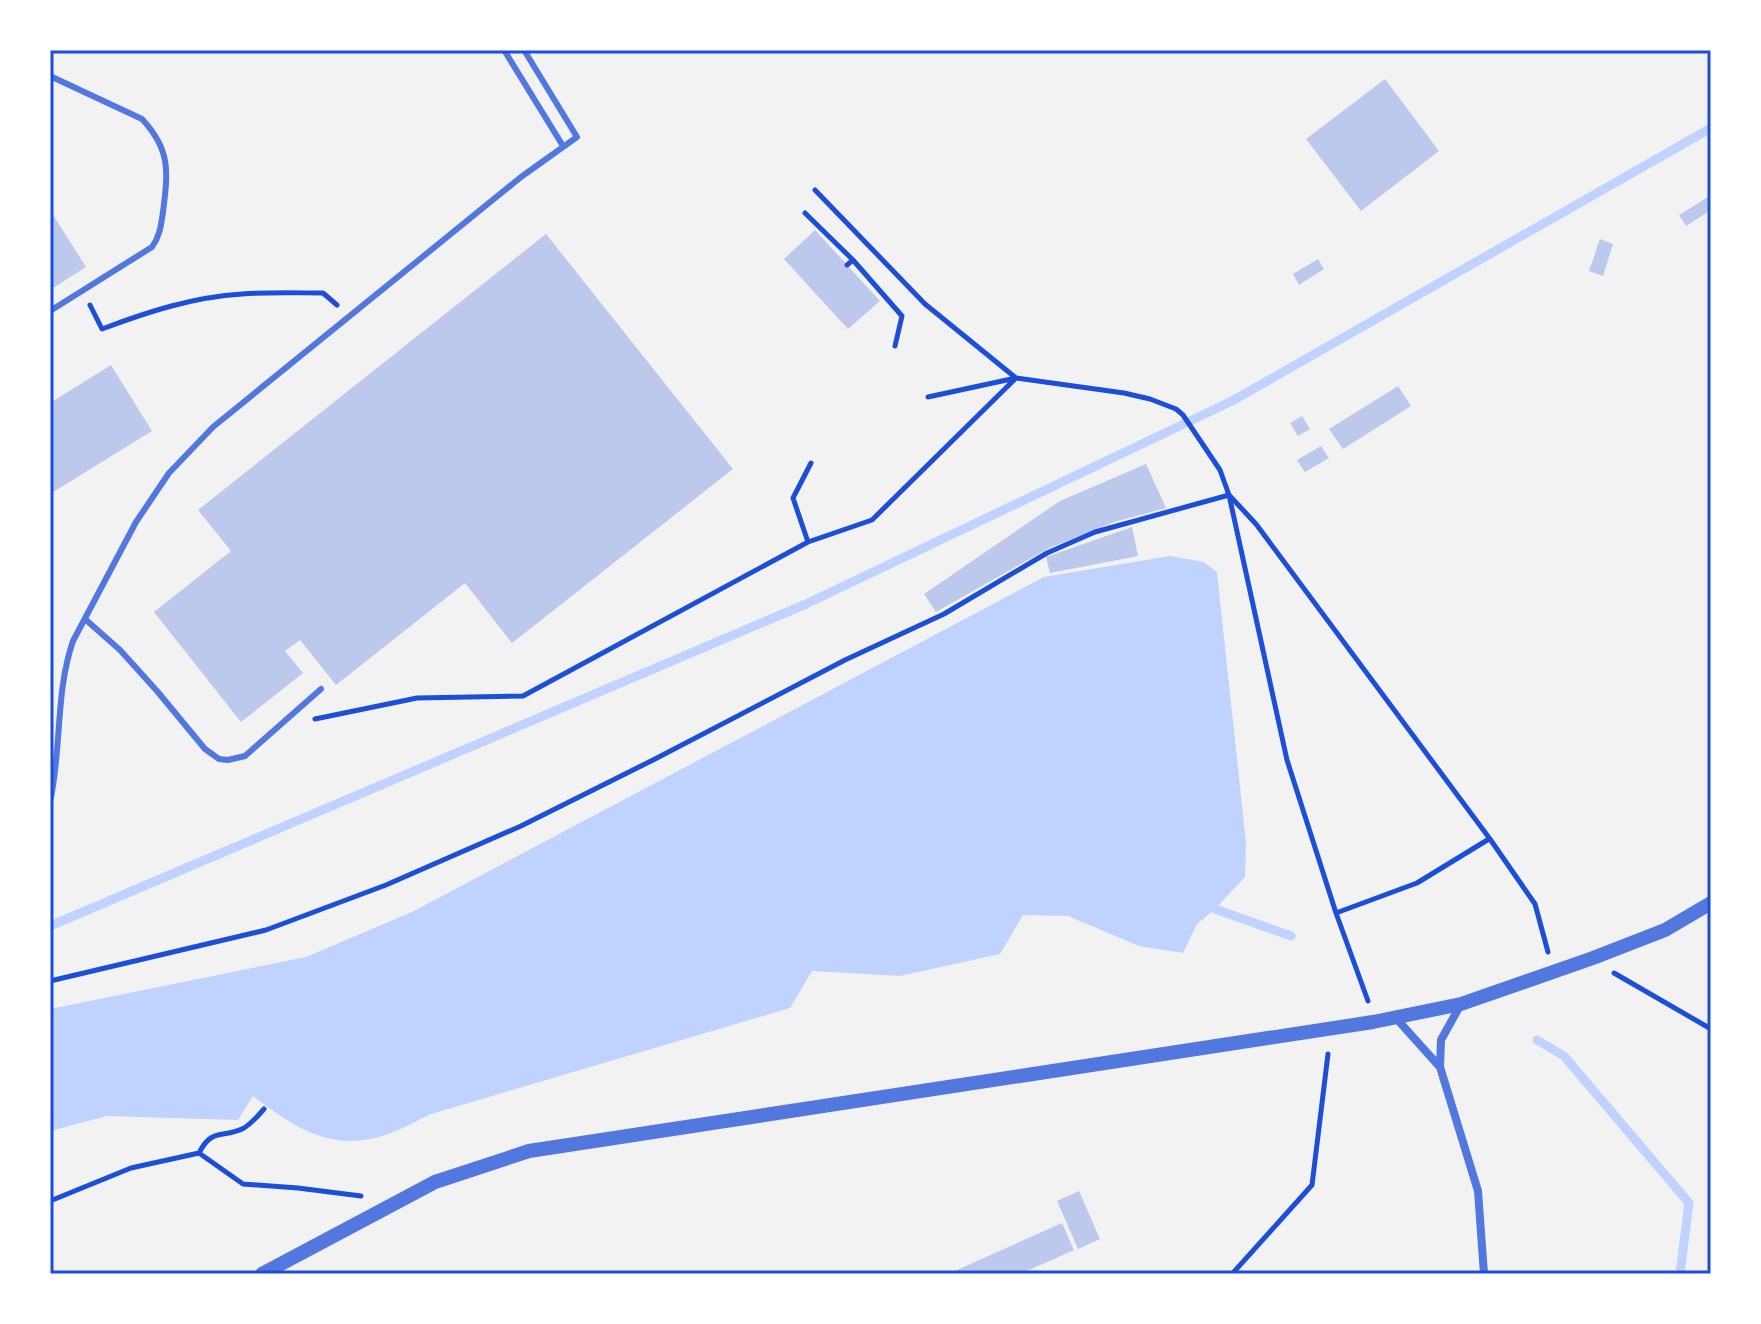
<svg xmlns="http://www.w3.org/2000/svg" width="1761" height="1324" font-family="Inter,sans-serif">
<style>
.water{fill:#bfd3fe}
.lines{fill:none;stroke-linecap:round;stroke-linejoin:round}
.stream{stroke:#bfd3fe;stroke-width:9}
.building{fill:#bdc9ec}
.path{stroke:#1d4ed8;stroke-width:5}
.service{stroke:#5277de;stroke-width:6}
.minor{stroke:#5277de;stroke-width:8}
.tertiary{stroke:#5277de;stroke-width:14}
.neatline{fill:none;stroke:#1d4ed8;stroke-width:3}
</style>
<rect width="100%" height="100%" fill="#f2f2f2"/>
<!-- water -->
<path class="water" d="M1170,556L1204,562L1217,572L1246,843L1245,877L1215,909L1197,924L1183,953L1139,946L1068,916L1023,915L1000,954L900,976L812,971L790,1008L431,1114C416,1121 401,1130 385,1135C331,1153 294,1127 253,1096L238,1120L107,1116L50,1131V1009L306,957L412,912L1044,577Z"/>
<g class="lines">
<!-- stream -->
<path class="stream" d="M1215,909L1291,936
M50,926L806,604L1232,401L1711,128
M1537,1040L1564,1056L1689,1203L1680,1274"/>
</g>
<!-- building -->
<path class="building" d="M1385,79L1439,151L1361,211L1306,139Z
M1711,195V210L1686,226L1679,215Z
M50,210L86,267L50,290Z
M815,230L880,301L848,329L784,259Z
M546,234L733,469L512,643L465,583L336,685L300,640L285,651L303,673L241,722L154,612L231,551L198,510Z
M1600,239L1613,244L1603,276L1589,271Z
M1318,259L1324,269L1299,285L1293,274Z
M111,365L152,431L50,494V403Z
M1398,386L1411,406L1343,449L1329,429Z
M1302,416L1310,429L1298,436L1290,423Z
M1321,446L1329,458L1305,472L1297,460Z
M1146,464L1166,508L1114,522L1049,548L936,612L924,594L1060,501Z
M1132,527L1138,556L1050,573L1046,557Z
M1079,1191L1100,1239L1078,1249L1057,1201Z
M1062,1223L1074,1250L1020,1274H948Z"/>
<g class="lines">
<!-- path -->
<path class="path" d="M805,213L853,260L847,265
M853,260L902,316L895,346
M90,305L102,329C147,312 193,297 242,294C269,292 296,293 323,293L337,305
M928,397L1016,378L1124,393L1150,399L1176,409L1183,415L1220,470L1229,495L1287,760L1336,913L1368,1001
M808,542L793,498L811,463
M315,719L417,698L523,696L808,542L872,520L1016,378L925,304L815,190
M1336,913L1417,883L1489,839
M1614,973L1711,1029
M50,981L266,930L386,885L521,826L655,759L845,660L944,614L1047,553L1095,532L1229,495L1256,524L1490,839L1535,904L1548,952
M199,1153C212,1127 223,1139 244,1128C252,1123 258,1116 264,1109
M50,1201L131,1168L199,1153L243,1184L298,1188L361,1196
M1232,1274L1312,1185L1328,1054"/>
<!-- service -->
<path class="service" d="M504,50L563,146
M50,76L142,119C171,150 168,172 163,212C161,225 160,236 152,247L50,311
M85,619L120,650L157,691L205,749L219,759L228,760L245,756L321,689
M50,802C62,749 55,693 73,641L136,522L169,473L213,427L521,177L577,137L524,50"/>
<!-- minor -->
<path class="minor" d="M1461,1004L1441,1040L1440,1067L1478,1191L1484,1274
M1395,1017L1439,1066"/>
<!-- tertiary -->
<path class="tertiary" d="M262,1274L435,1182L529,1151L1373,1022L1461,1004L1593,958L1665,930L1711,903"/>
</g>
<!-- border -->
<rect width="1761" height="1324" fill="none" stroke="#ffffff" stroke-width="104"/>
<rect x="52" y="52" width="1657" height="1220" class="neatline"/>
</svg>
